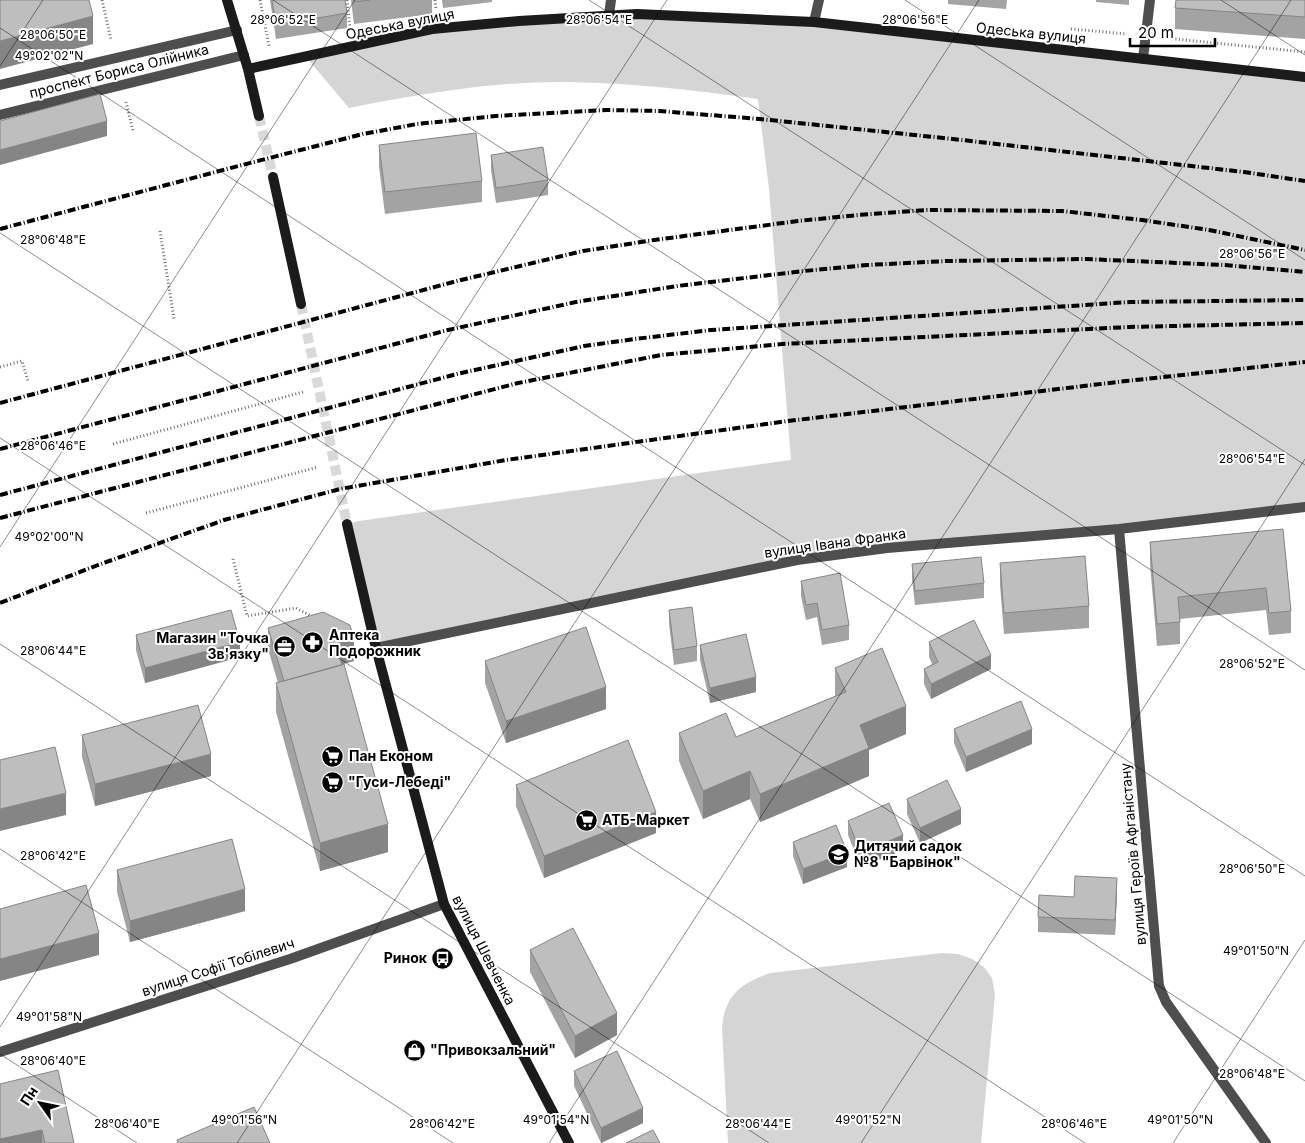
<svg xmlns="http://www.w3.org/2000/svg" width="1305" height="1143" font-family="Inter,sans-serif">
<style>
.green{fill:#d5d5d5}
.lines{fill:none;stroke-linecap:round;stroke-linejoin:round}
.secondary-tunnel{stroke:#d9d9d9;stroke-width:10;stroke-dasharray:10 5;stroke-linecap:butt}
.path{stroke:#707070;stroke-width:3;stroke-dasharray:1 2.5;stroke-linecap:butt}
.lane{stroke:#4e4e4e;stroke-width:10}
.street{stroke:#4e4e4e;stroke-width:10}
.secondary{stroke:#1b1b1b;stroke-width:10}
.rail{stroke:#000;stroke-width:4;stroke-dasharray:8 2.5 1 2.5;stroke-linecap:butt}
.wall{fill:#a3a3a3}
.shaded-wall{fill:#858585}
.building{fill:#bebebe;stroke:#858585}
.ticks{fill:none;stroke:#000;stroke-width:1;stroke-opacity:0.45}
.labels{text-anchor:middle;stroke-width:4;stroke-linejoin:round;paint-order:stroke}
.street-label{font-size:14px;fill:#000;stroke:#fff}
.poi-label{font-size:14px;font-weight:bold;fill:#000;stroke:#fff;text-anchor:start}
.ticks-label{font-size:12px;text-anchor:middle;fill:#000;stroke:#fff;stroke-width:4;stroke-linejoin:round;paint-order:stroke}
</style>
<rect width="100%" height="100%" fill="#fff"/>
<!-- green -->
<path class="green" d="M637,14L814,22L1305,77V507L797,560L376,648L347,524L359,521L791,460L769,189L758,99C695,90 632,83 568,82C494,81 421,94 349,108L306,57L432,29Z
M942,953L958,954L972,959L984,967L992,978L995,995L981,1143H728L722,1026C726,994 741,984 770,973Z"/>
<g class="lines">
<!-- secondary-tunnel -->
<path class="secondary-tunnel" d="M259,116L273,177
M301,304L347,524"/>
<!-- path -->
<path class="path" d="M102,0L111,40
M260,0L269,46
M347,0L350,28
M435,0L436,10
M1071,29L1127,34
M1165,38L1305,52
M126,102L133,131
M160,231L174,319
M0,367L22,361L28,381
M113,444L303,392
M146,513L318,467
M233,559L247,616L296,608L313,617"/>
<!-- lane -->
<path class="lane" d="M609,15L611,0
M1143,59L1150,0"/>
<!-- street -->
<path class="street" d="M814,22L819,0
M0,85L237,30
M0,115L244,55
M1119,529L1159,986L1166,1002L1266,1143
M376,648L797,560L887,548L1119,529L1305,507
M0,1052L290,959L444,904"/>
<!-- secondary -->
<path class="secondary" d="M227,0L248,69L259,116
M248,69L432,29L519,21L637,14L814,22L1305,77
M273,177L301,304
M347,524L376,648L444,904L569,1143"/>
<!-- rail -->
<path class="rail" d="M0,229L242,165L363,134L417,124L496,116L606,110L659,111L760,119L953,139L1244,172L1305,181
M0,403L457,281L583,251L654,240L798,221L858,215L927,210L1062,211L1142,220L1209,230L1305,250
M0,449L448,330L576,302L677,286L804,271L867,265L947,261L1086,259L1225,265L1305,272
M0,495L457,374L584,346L635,339L711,330L1130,302L1305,300
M0,518L518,383L661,355L782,344L1129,327L1305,323
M0,603L98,565L224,520L340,489L506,460L788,421L1126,381L1305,362"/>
</g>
<!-- wall -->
<path class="wall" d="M270,0H345L347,13V28L276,39Z
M351,0H432V14L354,24Z
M442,0H492V2L443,8Z
M948,0H1007L1006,9L948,4Z
M1096,0H1129V5L1096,2Z
M1305,0V39L1175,29V8Z
M379,145L482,181V202L385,214L379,167Z
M491,155L548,180V195L496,203L491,170Z
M1283,529L1291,611V633L1269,635L1266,610L1180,619V644L1157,646L1150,564V542Z
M1000,563L1089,606V628L1004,634L1000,585Z
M912,564L984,583V598L915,605L912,579Z
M801,581L849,625V640L822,645L817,617L806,620L801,596Z
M669,610L697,646V661L674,665L669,624Z
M268,628L354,661L342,664L388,852L320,871L276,712V683H278L268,649Z
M136,635L240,657L145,683L136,650Z
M929,642L991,669L931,699L924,684V669L932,664L929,657Z
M700,645L756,692L710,703L700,660Z
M485,661L606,709L506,743L485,683Z
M835,668L906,734L869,750V776L760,822L750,799L703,819L679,761V733L736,737L835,696Z
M954,729L1032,744L966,772L954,743Z
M82,735L211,776L95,806L82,757Z
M516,785L656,833L544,878L516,806Z
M907,799L961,824L920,843L907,814Z
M848,821L903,850L861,867L848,835Z
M793,842L847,867L803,884L793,856Z
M117,870L245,911L130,942L117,892Z
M1117,893L1115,935L1038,932V917L1074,897Z
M530,950L617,1035L575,1058L530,972Z
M574,1071L643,1123L601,1143L574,1086Z
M0,1084L74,1143H0Z"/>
<!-- shaded-wall -->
<path class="shaded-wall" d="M93,16V44L0,69V41Z
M107,121V136L0,165V150Z
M354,639V661L336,666V644Z
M240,642V657L145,683V668Z
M991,655V669L931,699V684Z
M756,677V692L710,703V688Z
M606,687V709L506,743V721Z
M906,706V734L869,750V776L760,822V794L860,725Z
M1032,729V744L966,772V757Z
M211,754V776L95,806V784Z
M750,771V799L703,819V791Z
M66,793V815L0,831V809Z
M961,809V824L920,843V828Z
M656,812V833L544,878V856Z
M388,824V852L320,871V843Z
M903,835V850L861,867V853Z
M847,852V867L803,884V869Z
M1117,878V893L1115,935V920Z
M245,889V911L130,942V921Z
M99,933V955L0,981V959Z
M617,1013V1035L575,1058V1036Z
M643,1108V1123L601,1143V1128Z
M42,1130V1143H0V1139Z"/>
<!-- building -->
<path class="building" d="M0,0H89L93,16L0,41Z
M272,0H345L347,13L276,25Z
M354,0H370L354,2Z
M1176,0H1305V17L1175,8Z
M100,94L107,121L0,150V121Z
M476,133L482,181L385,192L379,145Z
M543,147L548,180L496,188L491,155Z
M1283,529L1291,611L1269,613L1266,588L1178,597L1180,622L1157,624L1150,542Z
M1085,556L1089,606L1004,613L1000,563Z
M981,557L984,583L915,591L912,564Z
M840,573L849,625L822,630L817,603L806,605L801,581Z
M692,607L697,646L674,650L669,610Z
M231,610L240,642L145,668L136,635Z
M323,612L350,625L354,639L336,644L342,665L284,681L268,628Z
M974,620L991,655L931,684L924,669L938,662L929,642Z
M586,627L606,687L506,721L485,661Z
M746,634L756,677L710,688L700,645Z
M882,648L906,706L860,725L869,748L760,794L750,771L703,791L679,733L726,713L736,737L846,692L835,668Z
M344,664L388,824L320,843L276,683Z
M1021,701L1032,729L966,757L954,729Z
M198,705L211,754L95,784L82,735Z
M628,740L656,812L544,856L516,785Z
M55,747L66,793L0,809V760Z
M947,780L961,809L920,828L907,799Z
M889,803L903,835L861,853L848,821Z
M836,825L847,852L803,869L793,842Z
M232,839L245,889L130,921L117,870Z
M1075,876L1117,878L1115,920L1038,917L1039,895L1074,897Z
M86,885L99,933L0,959V909Z
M573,928L617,1013L575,1036L530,950Z
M617,1051L643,1108L601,1128L574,1071Z
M58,1070L74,1143H45L42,1130L0,1139V1084Z
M254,1107L270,1143H178L177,1140Z
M653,1130L660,1143H626Z"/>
<!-- ticks -->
<path class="ticks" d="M273,0L1305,670M589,0L1305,465M905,0L1305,260M1221,0L1305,55M0,28L1305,876M0,66L43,0M0,233L1305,1081M0,438L1085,1143M0,547L355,0M0,644L769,1143M0,849L453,1143M0,1027L667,0M0,1054L137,1143M237,1143L979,0M549,1143L1291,0M861,1143L1305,459M1173,1143L1305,940"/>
<!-- icons -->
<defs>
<symbol id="pharmacy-disc" viewBox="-11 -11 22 22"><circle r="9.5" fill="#000" stroke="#fff"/><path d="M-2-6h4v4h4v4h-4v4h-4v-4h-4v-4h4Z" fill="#fff"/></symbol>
<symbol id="office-disc" viewBox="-11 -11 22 22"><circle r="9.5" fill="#000" stroke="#fff"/><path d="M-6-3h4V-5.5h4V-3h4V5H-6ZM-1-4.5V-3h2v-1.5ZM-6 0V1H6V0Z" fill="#fff"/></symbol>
<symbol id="supermarket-disc" viewBox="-11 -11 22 22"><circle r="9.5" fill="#000" stroke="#fff"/><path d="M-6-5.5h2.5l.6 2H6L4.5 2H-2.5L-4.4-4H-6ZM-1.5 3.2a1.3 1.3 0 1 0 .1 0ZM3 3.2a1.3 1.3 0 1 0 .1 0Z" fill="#fff"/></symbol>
<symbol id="school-disc" viewBox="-11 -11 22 22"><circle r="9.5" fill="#000" stroke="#fff"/><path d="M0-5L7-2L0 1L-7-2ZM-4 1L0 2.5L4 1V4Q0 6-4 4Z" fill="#fff"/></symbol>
<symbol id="bus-disc" viewBox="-11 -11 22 22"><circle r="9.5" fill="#000" stroke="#fff"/><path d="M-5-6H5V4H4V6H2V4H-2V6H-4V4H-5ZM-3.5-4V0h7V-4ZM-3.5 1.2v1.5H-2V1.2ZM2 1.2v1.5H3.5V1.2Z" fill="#fff"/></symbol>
<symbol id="shop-disc" viewBox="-11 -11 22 22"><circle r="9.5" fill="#000" stroke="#fff"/><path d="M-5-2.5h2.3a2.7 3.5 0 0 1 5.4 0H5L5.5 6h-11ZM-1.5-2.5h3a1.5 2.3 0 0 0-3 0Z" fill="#fff"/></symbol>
</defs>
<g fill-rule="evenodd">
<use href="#pharmacy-disc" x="300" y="630" width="25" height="25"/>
<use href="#office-disc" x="272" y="634" width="25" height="25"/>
<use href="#supermarket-disc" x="320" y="744" width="25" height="25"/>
<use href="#supermarket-disc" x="320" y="770" width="25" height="25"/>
<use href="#supermarket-disc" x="574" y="808" width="25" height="25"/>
<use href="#school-disc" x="826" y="842" width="25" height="25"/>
<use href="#bus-disc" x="430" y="946" width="25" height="25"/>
<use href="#shop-disc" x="402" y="1038" width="25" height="25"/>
</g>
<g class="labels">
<!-- street labels -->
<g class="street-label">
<text transform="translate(400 24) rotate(-11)" y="5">Одеська вулиця</text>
<text transform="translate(1031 33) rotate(6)" y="5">Одеська вулиця</text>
<text transform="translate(119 71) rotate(-14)" y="5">проспект Бориса Олійника</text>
<text transform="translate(835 543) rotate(-8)" y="5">вулиця Івана Франка</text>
<text transform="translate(1133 854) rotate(-95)" y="5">вулиця Героїв Афганістану</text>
<text transform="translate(484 950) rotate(63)" y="5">вулиця Шевченка</text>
<text transform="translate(218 967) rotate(-18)" y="5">вулиця Софії Тобілевич</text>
</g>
<!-- poi labels -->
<g class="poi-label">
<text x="329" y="640">Аптека<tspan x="329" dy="16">Подорожник</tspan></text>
<text x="269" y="643" text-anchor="end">Магазин "Точка<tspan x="269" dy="16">Зв'язку"</tspan></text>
<text x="349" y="761">Пан Економ</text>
<text x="348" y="787">"Гуси-Лебеді"</text>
<text x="602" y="825">АТБ-Маркет</text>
<text x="854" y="851">Дитячий садок<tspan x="854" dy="16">№8 "Барвінок"</tspan></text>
<text x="427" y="963" text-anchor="end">Ринок</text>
<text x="430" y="1055">"Привокзальний"</text>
</g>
</g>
<g class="ticks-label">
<text x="915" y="24">28°06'56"E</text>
<text x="283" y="24">28°06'52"E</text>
<text x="599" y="24">28°06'54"E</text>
<text x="53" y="39">28°06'50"E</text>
<text x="49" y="60">49°02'02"N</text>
<text x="53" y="244">28°06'48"E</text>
<text x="1252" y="258">28°06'56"E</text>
<text x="53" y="450">28°06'46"E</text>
<text x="1252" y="463">28°06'54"E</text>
<text x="49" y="541">49°02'00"N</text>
<text x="53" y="655">28°06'44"E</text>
<text x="1252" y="668">28°06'52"E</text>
<text x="53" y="860">28°06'42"E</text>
<text x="1252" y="873">28°06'50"E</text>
<text x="1256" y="955">49°01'50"N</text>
<text x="49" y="1021">49°01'58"N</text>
<text x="53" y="1065">28°06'40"E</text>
<text x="1252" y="1078">28°06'48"E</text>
<text x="244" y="1124">49°01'56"N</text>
<text x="556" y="1124">49°01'54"N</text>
<text x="868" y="1124">49°01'52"N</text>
<text x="1180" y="1124">49°01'50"N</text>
<text x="127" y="1128">28°06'40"E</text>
<text x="442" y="1128">28°06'42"E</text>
<text x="758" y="1128">28°06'44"E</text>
<text x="1074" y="1128">28°06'46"E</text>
</g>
<!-- north arrow -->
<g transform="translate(40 1103) rotate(303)" stroke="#ffffff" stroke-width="4" paint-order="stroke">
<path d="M0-4L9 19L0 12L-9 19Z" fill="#000000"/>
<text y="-8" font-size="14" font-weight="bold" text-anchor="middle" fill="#000000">Пн</text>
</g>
<!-- scale -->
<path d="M1130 38v8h85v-8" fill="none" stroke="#000000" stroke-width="2.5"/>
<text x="1138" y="38" font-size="15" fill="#000000" stroke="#ffffff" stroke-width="4" paint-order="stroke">20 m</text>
</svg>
